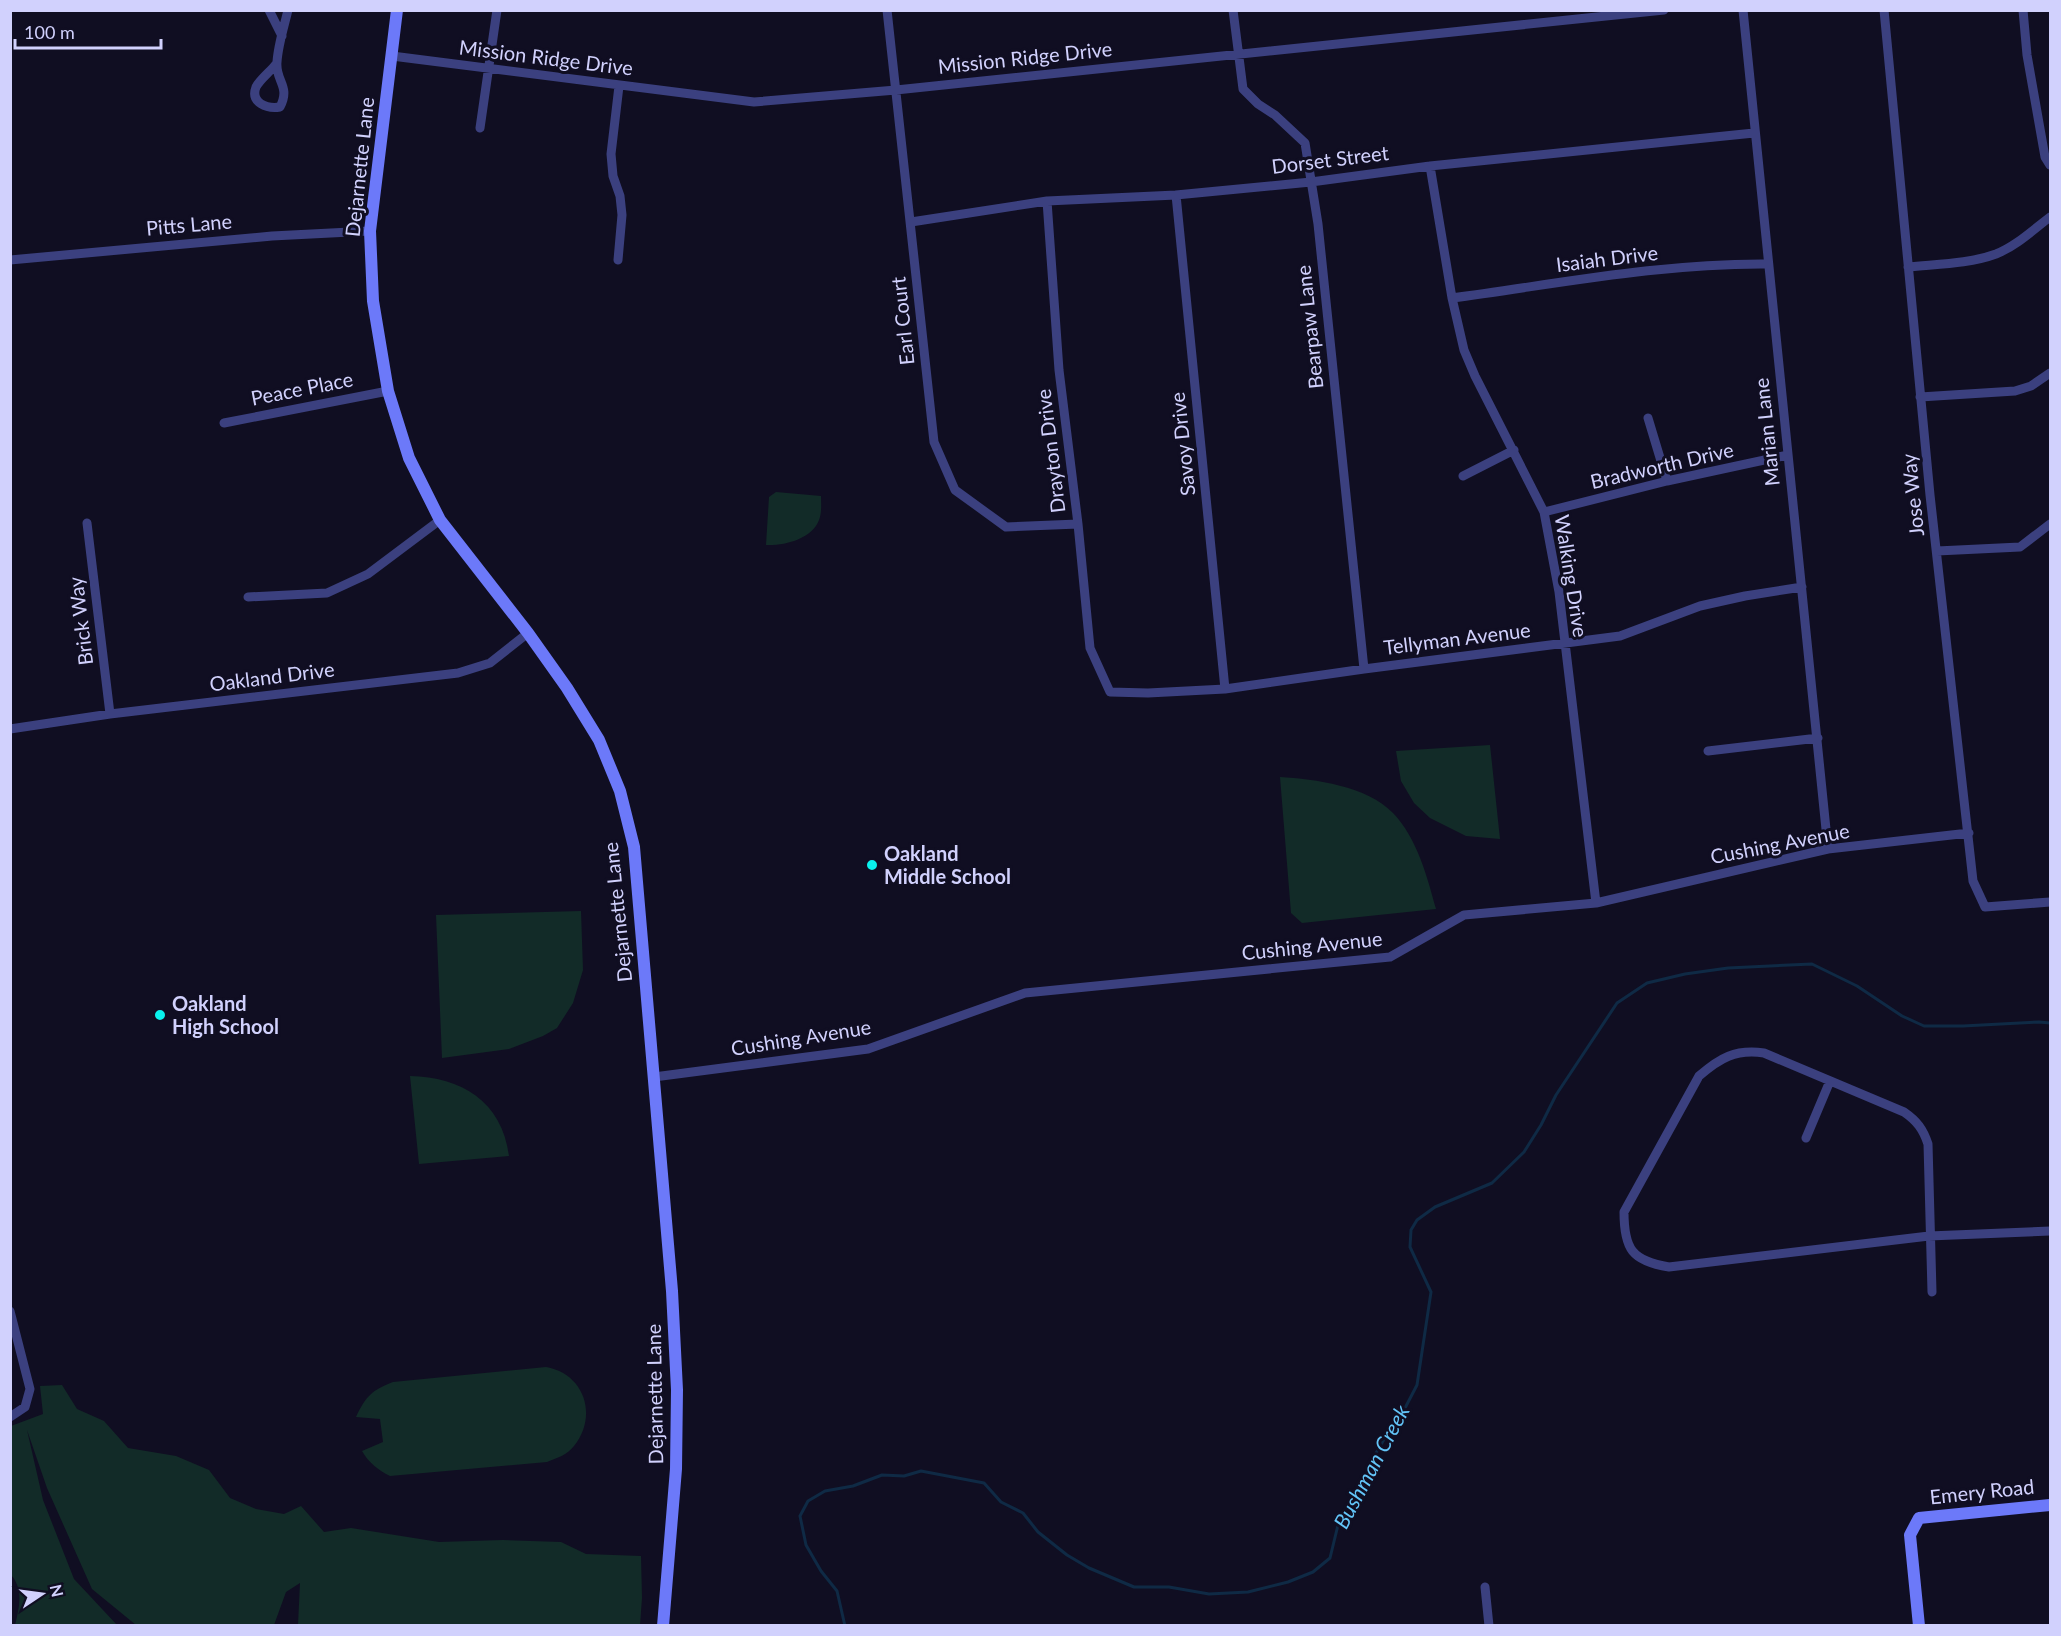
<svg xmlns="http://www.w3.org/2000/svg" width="2061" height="1636" font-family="Lato,sans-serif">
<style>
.green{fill:#122b28}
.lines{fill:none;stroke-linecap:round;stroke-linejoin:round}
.stream{stroke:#0f2a45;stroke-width:3}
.street{stroke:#3b407f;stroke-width:9}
.secondary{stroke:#6c79f9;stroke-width:12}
.poi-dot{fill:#09f1ed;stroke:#100e22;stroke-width:2}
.labels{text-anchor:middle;stroke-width:6;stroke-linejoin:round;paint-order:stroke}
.street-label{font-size:20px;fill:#d1d1fd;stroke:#100e22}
.poi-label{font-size:20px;font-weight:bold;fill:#d1d1fd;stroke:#100e22;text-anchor:start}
.water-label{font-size:21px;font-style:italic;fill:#63c5f9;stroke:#100e22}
</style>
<rect width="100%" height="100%" fill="#100e22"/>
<!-- green -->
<path class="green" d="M776,492L821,496C821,503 822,513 819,520C812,539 784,546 766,545L769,497Z
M1490,745L1500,839L1466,836L1430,818L1414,803L1401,781L1396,751Z
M1280,777C1315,779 1367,786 1393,813C1417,838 1427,876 1436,909L1302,923L1291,913Z
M581,911L583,970L573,1003L557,1028L543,1036L509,1049L442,1058L436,915Z
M410,1076C461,1077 502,1101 509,1156L419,1164Z
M546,1367C585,1374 598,1416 574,1446C567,1455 557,1458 547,1462L390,1476C378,1470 369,1463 362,1451L383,1442L380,1419L356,1417C366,1396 372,1390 393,1382Z
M62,1385L77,1409L104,1421L128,1448L176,1456L209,1470L230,1498L256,1509L284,1514L301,1506L324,1532L351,1528L439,1542L503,1540L561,1542L586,1554L641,1556L642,1598L640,1625H298L300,1583L286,1592L274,1625H136L92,1589L47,1488L27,1430L43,1500L74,1579L117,1625H15C19,1609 24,1589 11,1575V1426L43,1414L40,1386Z"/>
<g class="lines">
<!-- stream -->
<path class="stream" d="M10,1595V1614
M845,1626L837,1591L821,1571L806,1545L800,1516L808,1501L825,1491L853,1486L882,1475L904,1476L921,1471L984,1483L1001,1502L1023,1513L1038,1532L1067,1555L1089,1568L1134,1587H1169L1209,1594L1248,1592L1288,1582L1313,1572L1330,1558L1338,1525L1365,1489L1372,1460L1390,1429L1404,1410L1417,1385L1431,1292L1410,1247L1411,1230L1417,1220L1435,1207L1492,1183L1524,1152L1541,1125L1556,1095L1617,1003L1647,983L1685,974L1728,968L1812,964L1857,986L1902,1016L1924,1026H1963L2039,1022L2050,1023"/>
<!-- street -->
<path class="street" d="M269,10L282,36
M887,10L934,442L955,490L1006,527L1078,524
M1233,10L1243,89L1258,104L1275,115L1305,143L1318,224L1364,669
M1743,10L1828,849
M1884,10L1930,495L1973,881L1985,907L2050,902
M2023,10L2027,55L2045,157L2050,165
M392,56L754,102L896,90L1664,10
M276,64C271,71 260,79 256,87C250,103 267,109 280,107C291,86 275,81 277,62C278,45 284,27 288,10
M480,128L497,10
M1430,166L1452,298L1464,350L1475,376L1544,512L1559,592L1596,903
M1176,195L1225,689
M1047,201L1059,370L1078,524L1090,648L1110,692L1148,693L1225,689L1364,669L1620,636L1700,606L1745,596L1802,587
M911,222L1047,201L1176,195L1311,182L1430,166L1754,133
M10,260L272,236L370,231
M618,260L622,215L620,196L613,176L611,154L619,86
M1908,267C1937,264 1969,264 1996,254C2016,246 2033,230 2050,217
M1452,298C1557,284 1662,263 1768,264
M1920,397L2015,391L2031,386L2050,373
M1648,418L1667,481
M224,423L388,391
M1463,476L1514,450
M1544,512L1667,481L1788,455
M87,523L110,714
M1937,551L2020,547L2050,524
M248,597L327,593L368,574L440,520
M10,729L110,714L458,673L490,663L528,633
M1708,751L1818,738
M654,1077L868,1049L1025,993L1390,957L1464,915L1596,903L1828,849L1969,833
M1806,1138L1830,1081
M1932,1292L1928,1144C1923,1129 1917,1121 1904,1112L1764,1053C1735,1049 1720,1058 1699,1076L1624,1212C1624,1249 1632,1261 1669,1267L1929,1236L2050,1231
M10,1311L30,1389L25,1407L10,1417
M1485,1587L1489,1626"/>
<!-- secondary -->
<path class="secondary" d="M397,10L370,231L373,301L388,391L409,458L440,520L528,633L567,688L599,740L620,791L634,847L672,1291L677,1390L676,1469L663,1626
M1919,1626L1910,1535L1919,1518L2050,1505"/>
</g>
<!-- markers -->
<g class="poi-dot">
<circle cx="872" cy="865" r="6"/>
<circle cx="160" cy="1015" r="6"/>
</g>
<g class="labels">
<!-- street labels -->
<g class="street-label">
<text transform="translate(546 58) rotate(7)" y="7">Mission Ridge Drive</text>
<text transform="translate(1025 58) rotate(-6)" y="7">Mission Ridge Drive</text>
<text transform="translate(1330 160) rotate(-7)" y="7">Dorset Street</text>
<text transform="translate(360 167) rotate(-84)" y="7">Dejarnette Lane</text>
<text transform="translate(189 225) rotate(-5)" y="7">Pitts Lane</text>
<text transform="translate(1607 259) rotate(-7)" y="7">Isaiah Drive</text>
<text transform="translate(903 321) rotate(-96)" y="7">Earl Court</text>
<text transform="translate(1310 327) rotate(-96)" y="7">Bearpaw Lane</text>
<text transform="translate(302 389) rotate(-11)" y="7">Peace Place</text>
<text transform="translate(1767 432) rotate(-96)" y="7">Marian Lane</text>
<text transform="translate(1183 444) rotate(-96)" y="7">Savoy Drive</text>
<text transform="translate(1051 451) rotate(-97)" y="7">Drayton Drive</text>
<text transform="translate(1662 466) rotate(-13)" y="7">Bradworth Drive</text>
<text transform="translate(1913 495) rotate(-96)" y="7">Jose Way</text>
<text transform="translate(1571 576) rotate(81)" y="7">Walking Drive</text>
<text transform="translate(81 621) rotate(-97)" y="7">Brick Way</text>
<text transform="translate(1457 639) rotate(-7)" y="7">Tellyman Avenue</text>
<text transform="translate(272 677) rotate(-7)" y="7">Oakland Drive</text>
<text transform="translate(1780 844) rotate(-11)" y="7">Cushing Avenue</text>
<text transform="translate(618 912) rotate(-96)" y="7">Dejarnette Lane</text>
<text transform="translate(1312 946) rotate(-6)" y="7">Cushing Avenue</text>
<text transform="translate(801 1038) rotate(-9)" y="7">Cushing Avenue</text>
<text transform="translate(655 1394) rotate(-91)" y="7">Dejarnette Lane</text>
<text transform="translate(1982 1492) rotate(-6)" y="7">Emery Road</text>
</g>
<!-- poi labels -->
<g class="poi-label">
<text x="884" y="861">Oakland<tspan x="884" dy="23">Middle School</tspan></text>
<text x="172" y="1011">Oakland<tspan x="172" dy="23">High School</tspan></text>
</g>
<!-- water labels -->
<g class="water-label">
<text transform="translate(1372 1467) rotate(-62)" y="7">Bushman Creek</text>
</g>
</g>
<!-- border -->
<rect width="2061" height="1636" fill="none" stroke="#d1d1fd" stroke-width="24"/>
<!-- north arrow -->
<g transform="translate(42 1594) rotate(77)" stroke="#100e22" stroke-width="4.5" paint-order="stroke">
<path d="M0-4.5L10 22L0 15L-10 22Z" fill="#d1d1fd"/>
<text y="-9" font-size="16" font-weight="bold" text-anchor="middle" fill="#d1d1fd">N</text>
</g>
<!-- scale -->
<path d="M15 39v9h146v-9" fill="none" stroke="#d1d1fd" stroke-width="3"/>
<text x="24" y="39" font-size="18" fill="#d1d1fd" stroke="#100e22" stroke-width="4.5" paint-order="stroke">100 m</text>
</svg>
